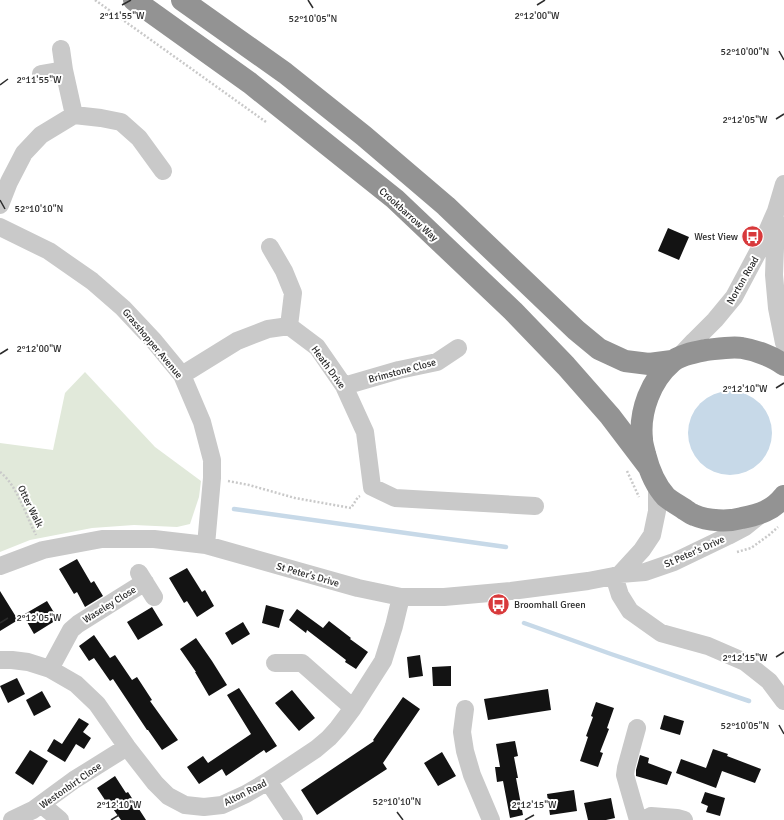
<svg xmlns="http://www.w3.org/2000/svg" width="784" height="820" font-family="Signika,sans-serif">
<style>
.green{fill:#e1e9da}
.water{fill:#c7d9e8}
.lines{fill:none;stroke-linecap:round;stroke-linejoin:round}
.stream{stroke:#c7d9e8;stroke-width:4.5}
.building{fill:#131313}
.path{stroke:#c9c9c9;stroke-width:2.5;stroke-dasharray:2 2;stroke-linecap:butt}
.minor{stroke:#c9c9c9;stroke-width:18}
.highway{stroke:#939393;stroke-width:22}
.ticks{fill:none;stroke:#2c2c2c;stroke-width:1.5}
.labels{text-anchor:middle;stroke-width:4;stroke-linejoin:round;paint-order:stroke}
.street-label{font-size:10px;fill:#2c2c2c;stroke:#fff}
.poi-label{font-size:10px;fill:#2c2c2c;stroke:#fff;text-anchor:end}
.ticks-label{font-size:10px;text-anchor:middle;fill:#2c2c2c;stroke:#fff;stroke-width:4;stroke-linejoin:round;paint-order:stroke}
</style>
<rect width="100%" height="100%" fill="#fff"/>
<!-- green -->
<path class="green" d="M85,372L155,447L201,481L199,497L190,524L177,527L134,525L92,528L30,540L0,552V443L53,450L65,393Z"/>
<!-- water -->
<path class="water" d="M688 433a42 42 0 1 1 84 0a42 42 0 1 1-84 0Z"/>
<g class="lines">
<!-- stream -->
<path class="stream" d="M234,509L506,547
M524,623L611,654L749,701"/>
</g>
<!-- building -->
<path class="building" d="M668,228L689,237L679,260L658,251Z
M77,559L91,583L94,581L103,596L85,607L77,592L74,594L59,569Z
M187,568L202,592L205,590L214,606L197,617L187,601L184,603L169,578Z
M0,591L18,620L0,631Z
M47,601L58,619L34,634L23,615Z
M266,605L284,610L279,628L262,623Z
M152,607L163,625L138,640L127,622Z
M297,609L323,628L329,621L351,638L350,639L368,652L356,669L345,662L346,660L307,630L306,633L289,620Z
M243,622L250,634L232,645L225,633Z
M94,635L110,658L115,655L132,680L137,677L152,700L150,701L178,740L162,750L148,730H147L113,679L110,681L94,658L89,661L79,646Z
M196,638L212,661L227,685L209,696L195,672H196L180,649Z
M420,655L423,676L409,678L407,657Z
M451,666V686H433L432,667Z
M17,678L25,694L8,703L0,686Z
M239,688L277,746L266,753L264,750L226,776L222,769L199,784L187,767L203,756L208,763L251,734L227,695Z
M548,689L551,710L488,720L484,699Z
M292,690L315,718L299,731L275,703Z
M42,691L51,707L34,716L26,700Z
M403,697L420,709L383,763L387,769L350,793L317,815L301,790L374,741L373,740Z
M596,702L614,708L607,728L609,729L600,752L603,753L598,767L580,761L588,737L586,736L593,717L591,716Z
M664,715L684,721L680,735L660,729Z
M79,718L89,724L83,732L91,738L84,749L76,744L65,762L47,751L54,739L62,744Z
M515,741L518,756L514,757L518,778H516L523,815L510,818L503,781L497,782L495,767H500L496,744Z
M713,749L728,754L727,756L761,769L755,783L722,771L716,788L676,773L681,759L706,768Z
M30,750L48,761L33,785L15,773Z
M442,752L456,776L438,786L424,763Z
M640,755L649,758L648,763L672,772L667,785L636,776V770Z
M115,776L126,793L128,792L146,820H121L106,799L105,800L97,788Z
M574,790L577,811L550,815L547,794Z
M705,792L725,798L720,816L706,812L708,806L701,803Z
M611,798L615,818L606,820H588L584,803Z"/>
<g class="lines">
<!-- path -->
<path class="path" d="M95,0L266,122
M627,471L639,497
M0,472C17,485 26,516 36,535
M228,481L249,485L295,498L351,508L358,497L360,496
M737,552L751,548L769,535L778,527"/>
<!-- minor -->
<path class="minor" d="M61,49L64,70L74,115
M41,74L64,70
M0,205L9,182L24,153L41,135L74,115L101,118L121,122L139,138L163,171
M776,221L774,275L777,308L784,343
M0,227L49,251L92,281L123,308L154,341L182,375L202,422L212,460V478L206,545
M270,247L284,271L293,293L289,326
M678,358L694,341L715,320L734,297L759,250L776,211L784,184
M182,375L237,341L268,329L289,326L317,347L344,386L365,432L372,487L395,498L535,506
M344,386L399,370L437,362L458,348
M0,566L43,550L102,539H154L206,545L358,588L401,597H444L511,591L588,581L614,576L620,574L645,572L674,562L728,536L745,527L760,515
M139,573L154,597
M620,574L642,550L652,535L657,511V485
M614,576L620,595L630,611L661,633L708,646L745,662L769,681L784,701
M0,660H12L28,662L50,669L76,684L97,704L127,747L155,783L168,796L185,805L204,807L222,805L246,794L268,781L316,749L329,738L338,728L353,708L383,661L394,626L401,597
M275,663H302L353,708
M50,669L71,630L78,624L145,582
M465,709L462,732L465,751L472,775L491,820
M637,728L626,768L625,775L638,820
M268,781L294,820
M41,804L60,820
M12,820L33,810L74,780L127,747
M644,820L651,816L677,818L684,820"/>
<!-- highway -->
<path class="highway" d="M134,0L250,83L395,199L513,311L566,366L610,416L648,466
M182,0L285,73L364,136L446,206L576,330L599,349L625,361L649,364L672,361
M784,365C774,357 755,350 742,348C732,346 716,349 706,350C696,352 679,355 672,362C651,380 639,411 642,439C642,444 644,449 645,454C649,470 655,485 666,497C671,501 678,505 684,509C687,511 691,514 694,515C708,521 728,522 742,518C760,514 772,511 784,496"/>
</g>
<!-- ticks -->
<path class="ticks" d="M308,0L313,8M122,5L131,0M537,5L545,0M779,51L784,60M0,85L8,79M776,119L784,114M0,200L5,209M0,354L8,349M776,388L784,383M0,623L8,618M776,657L784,652M779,725L784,734M397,812L403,820M111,820L119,815M525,820L534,815"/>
<!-- icons -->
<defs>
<symbol id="bus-disc" viewBox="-11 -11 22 22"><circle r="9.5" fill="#d8393b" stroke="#fff"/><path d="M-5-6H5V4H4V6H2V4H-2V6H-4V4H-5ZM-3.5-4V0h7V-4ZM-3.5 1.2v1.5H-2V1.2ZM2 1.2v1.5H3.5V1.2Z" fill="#fff"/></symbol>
</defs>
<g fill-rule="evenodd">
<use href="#bus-disc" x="740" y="224" width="25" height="25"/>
<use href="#bus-disc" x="486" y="592" width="25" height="25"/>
</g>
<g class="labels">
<!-- street labels -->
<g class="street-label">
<text transform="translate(409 214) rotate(42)" y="4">Crookbarrow Way</text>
<text transform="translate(742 280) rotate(-60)" y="4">Norton Road</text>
<text transform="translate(153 343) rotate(50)" y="4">Grasshopper Avenue</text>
<text transform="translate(329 367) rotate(54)" y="4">Heath Drive</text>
<text transform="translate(402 370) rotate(-15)" y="4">Brimstone Close</text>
<text transform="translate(31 506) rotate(64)" y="4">Otter Walk</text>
<text transform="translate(694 551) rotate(-24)" y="4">St Peter's Drive</text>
<text transform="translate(308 574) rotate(16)" y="4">St Peter's Drive</text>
<text transform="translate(109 604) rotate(-32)" y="4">Waseley Close</text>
<text transform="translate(70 785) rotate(-35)" y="4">Westonbirt Close</text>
<text transform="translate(245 792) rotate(-27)" y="4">Alton Road</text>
</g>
<!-- poi labels -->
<g class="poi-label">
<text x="738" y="240">West View</text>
<text x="514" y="608" text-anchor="start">Broomhall Green</text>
</g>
</g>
<g class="ticks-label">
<text x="122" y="19">2°11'55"W</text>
<text x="537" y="19">2°12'00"W</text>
<text x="313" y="22">52°10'05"N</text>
<text x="745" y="55">52°10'00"N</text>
<text x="39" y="83">2°11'55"W</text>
<text x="745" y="123">2°12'05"W</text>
<text x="39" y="212">52°10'10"N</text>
<text x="39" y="352">2°12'00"W</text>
<text x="745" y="392">2°12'10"W</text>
<text x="39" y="621">2°12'05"W</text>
<text x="745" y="661">2°12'15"W</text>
<text x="745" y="729">52°10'05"N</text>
<text x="397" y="805">52°10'10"N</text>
<text x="119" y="808">2°12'10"W</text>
<text x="534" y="808">2°12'15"W</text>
</g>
</svg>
